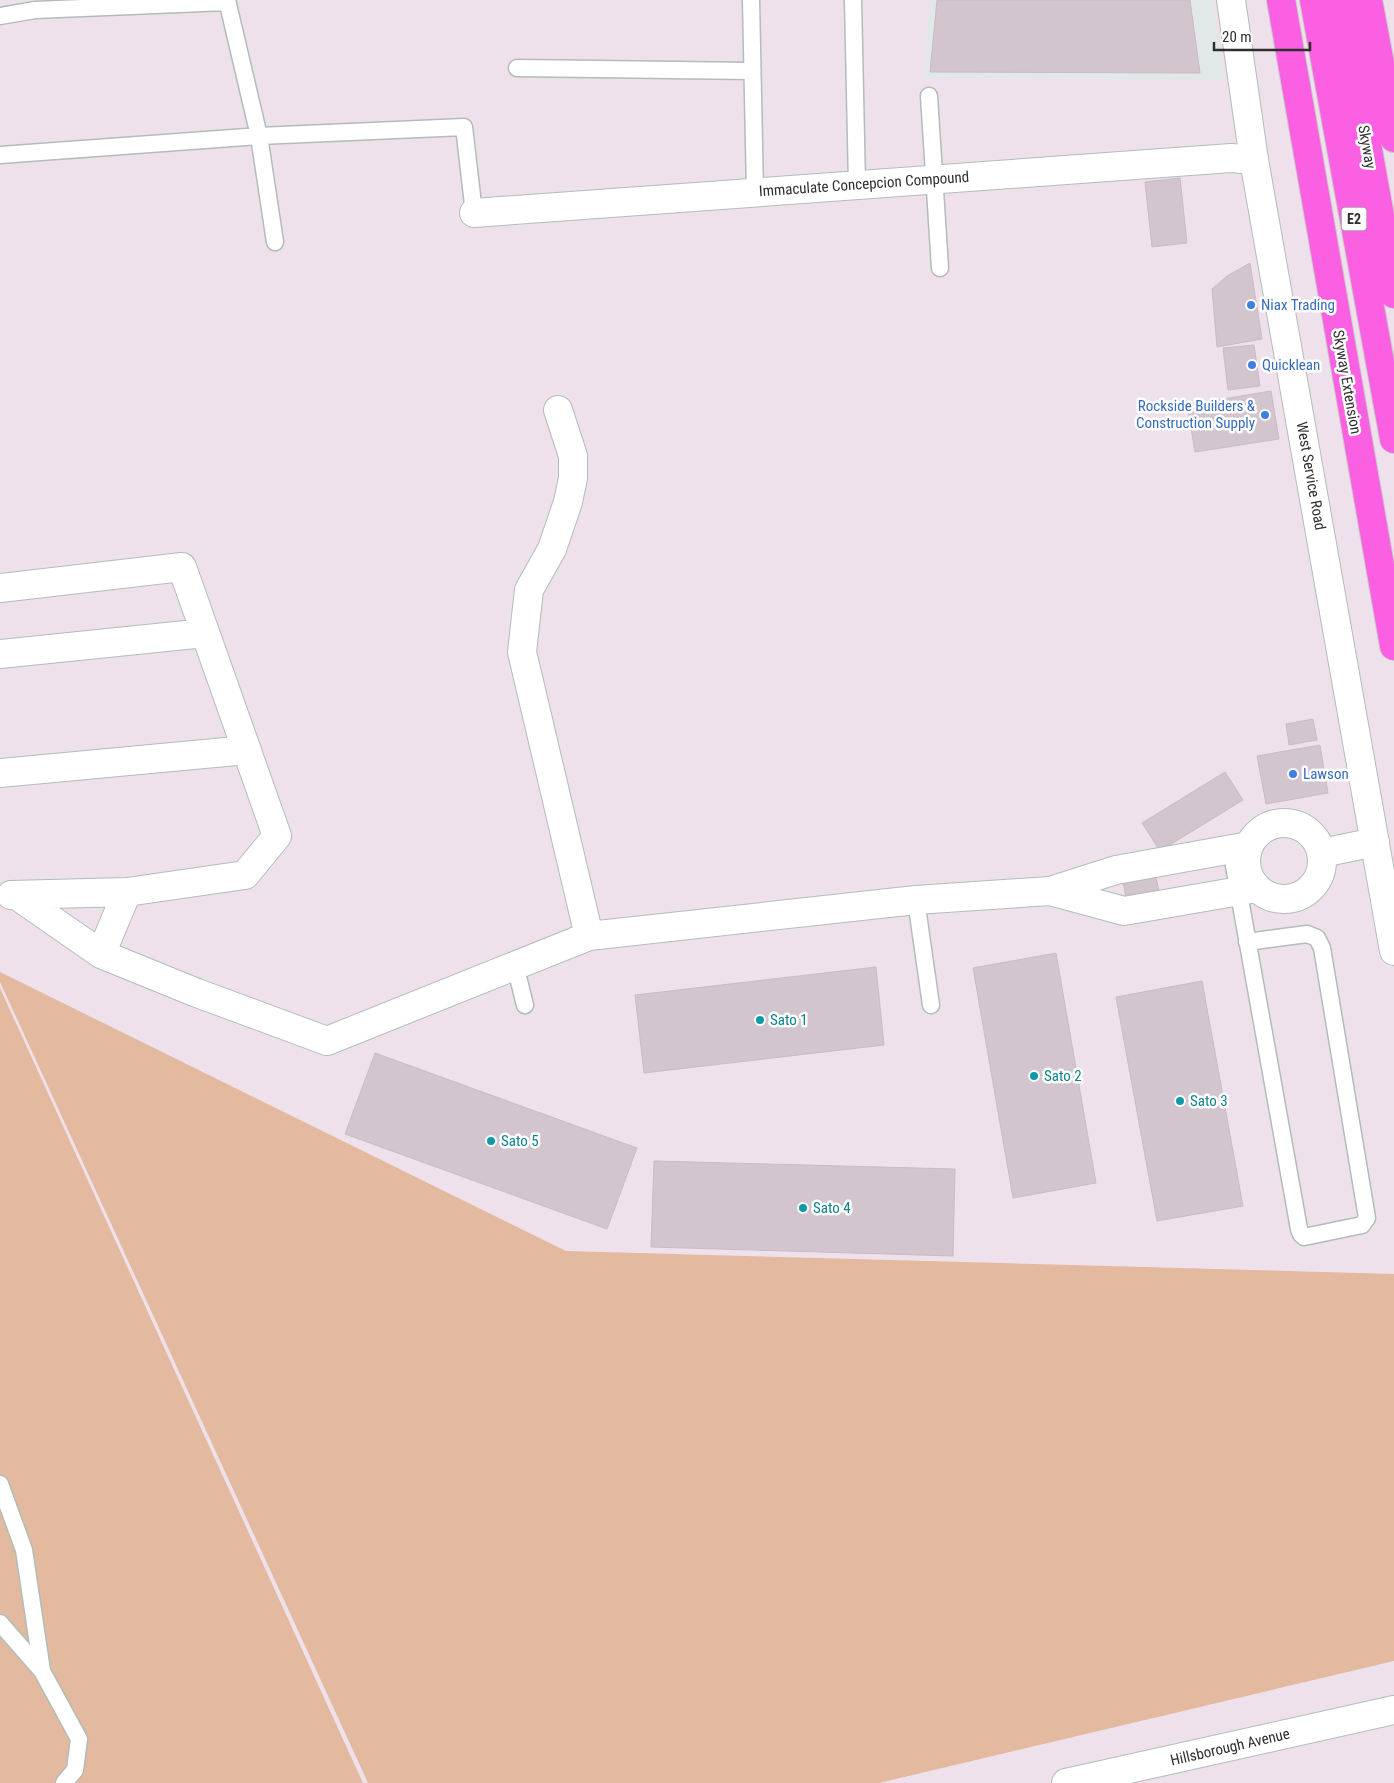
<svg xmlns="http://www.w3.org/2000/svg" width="1394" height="1783" font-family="'Roboto Condensed',sans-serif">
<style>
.industrial{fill:#e1e8e8}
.green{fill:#e3ba9f}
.building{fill:#d2c5cd;stroke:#cabac4}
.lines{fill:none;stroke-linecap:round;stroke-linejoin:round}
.lane-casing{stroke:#b1bdb7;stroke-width:19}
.street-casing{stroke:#b1bdb7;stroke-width:30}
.secondary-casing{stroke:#b1bdb7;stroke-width:30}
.highway-casing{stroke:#c9c9c9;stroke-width:30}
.lane{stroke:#fff;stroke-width:16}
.street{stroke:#fff;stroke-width:28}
.secondary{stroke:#fff;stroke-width:28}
.highway{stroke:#fb5fe2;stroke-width:28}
.shop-dot{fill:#3f7fe0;stroke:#fff;stroke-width:2}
.culture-dot{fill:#0f9aa8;stroke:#fff;stroke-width:2}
.labels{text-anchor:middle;stroke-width:5;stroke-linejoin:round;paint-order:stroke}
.shield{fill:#fff;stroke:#6d6d6d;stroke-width:1}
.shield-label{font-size:14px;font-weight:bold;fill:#2e2e2e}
.street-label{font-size:15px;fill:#2e2e2e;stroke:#fff}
.shop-label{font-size:15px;fill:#366cbe;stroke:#fff;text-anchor:start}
.culture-label{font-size:15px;fill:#0d838f;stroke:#fff;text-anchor:start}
</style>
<rect width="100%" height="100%" fill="#efe1eb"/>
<!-- industrial -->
<path class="industrial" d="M930,0H1212L1225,80L924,78Z"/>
<!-- green -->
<path class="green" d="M0,972L566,1251L1394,1274V1661L879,1783H368L0,982Z
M0,988L363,1783H0Z"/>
<!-- building -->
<path class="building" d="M937,0H1190L1200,73L930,72Z
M1180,178L1187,243L1152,247L1145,182Z
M1250,263L1262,339L1217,347L1212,289L1227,276Z
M1254,345L1260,386L1228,390L1223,348Z
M1271,391L1279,439L1195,452L1187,405Z
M1313,719L1317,740L1289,745L1286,724Z
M1320,745L1328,793L1266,804L1257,756Z
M1225,772L1243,800L1160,851L1142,823Z
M1155,874L1159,891L1126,898L1123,882Z
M1056,953L1096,1183L1013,1198L973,968Z
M876,967L884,1045L644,1073L635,995Z
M1202,981L1243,1206L1157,1221L1116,997Z
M375,1053L637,1148L607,1229L345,1134Z
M654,1161L955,1169L953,1256L651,1247Z"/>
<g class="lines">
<defs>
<path id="lane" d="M227,0L259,136L275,242
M751,0L755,192
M853,0L857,185
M0,16L35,10L227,2
M517,68L752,71
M929,96L940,268
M0,155L259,136L464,127L474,213
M1231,849L1299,1229L1301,1234L1304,1237L1362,1225L1367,1218L1322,948L1317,938L1307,934L1247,942
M916,900L931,1005
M515,965L525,1005
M0,1484L24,1550L42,1671
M0,1623L42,1671L79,1739L75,1770L64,1783"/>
<path id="street" d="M474,213L1231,158L1254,160
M558,410L573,456V478L568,502L552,549L529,590L522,652L589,936
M0,588L182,567L277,836L245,875L127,892L11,895
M0,654L205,633
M0,773L247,750
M1246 861a38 38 0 1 1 76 0a38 38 0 1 1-76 0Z
M1322,853L1375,842
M1050,891L1124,911L1257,888
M16,895L101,954L197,993L327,1041L589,936L916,900L1050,891L1116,870L1249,846
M101,954L127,892
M1066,1783L1394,1710"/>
<path id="secondary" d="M1231,0L1254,160L1394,951"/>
<path id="highway" d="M1281,0L1394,646
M1314,0L1394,439
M1341,0L1394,294
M1368,0L1394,138"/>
</defs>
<!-- lane casing -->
<use href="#lane" class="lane-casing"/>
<!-- street casing -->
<use href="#street" class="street-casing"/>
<!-- secondary casing -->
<use href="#secondary" class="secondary-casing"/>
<!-- highway casing -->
<use href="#highway" class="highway-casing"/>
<!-- lane -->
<use href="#lane" class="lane"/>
<!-- street -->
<use href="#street" class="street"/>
<!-- secondary -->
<use href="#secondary" class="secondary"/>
<!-- highway -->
<use href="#highway" class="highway"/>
</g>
<!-- markers -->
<g class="shop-dot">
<circle cx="1251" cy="305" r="5"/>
<circle cx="1252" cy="365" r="5"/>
<circle cx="1265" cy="415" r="5"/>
<circle cx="1293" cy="774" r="5"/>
</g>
<g class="culture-dot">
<circle cx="760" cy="1020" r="5"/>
<circle cx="1034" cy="1076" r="5"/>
<circle cx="1180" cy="1101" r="5"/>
<circle cx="491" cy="1141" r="5"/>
<circle cx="803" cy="1208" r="5"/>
</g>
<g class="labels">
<!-- shield labels -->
<rect class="shield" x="1341.5" y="207.5" width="25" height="23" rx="4"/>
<g class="shield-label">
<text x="1354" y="224">E2</text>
</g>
<!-- street labels -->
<g class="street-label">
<text transform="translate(1367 147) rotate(80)" y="5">Skyway</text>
<text transform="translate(864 184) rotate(-4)" y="5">Immaculate Concepcion Compound</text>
<text transform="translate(1347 382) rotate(80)" y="5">Skyway Extension</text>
<text transform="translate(1311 476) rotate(80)" y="5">West Service Road</text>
<text transform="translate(1230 1747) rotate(-13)" y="5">Hillsborough Avenue</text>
</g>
<!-- shop labels -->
<g class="shop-label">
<text x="1261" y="310">Niax Trading</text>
<text x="1262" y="370">Quicklean</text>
<text x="1255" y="411" text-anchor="end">Rockside Builders &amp;<tspan x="1255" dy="17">Construction Supply</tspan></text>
<text x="1303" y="779">Lawson</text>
</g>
<!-- culture labels -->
<g class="culture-label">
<text x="770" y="1025">Sato 1</text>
<text x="1044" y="1081">Sato 2</text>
<text x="1190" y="1106">Sato 3</text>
<text x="501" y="1146">Sato 5</text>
<text x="813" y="1213">Sato 4</text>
</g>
</g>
<!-- scale -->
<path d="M1214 42v8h96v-8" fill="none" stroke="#2e2e2e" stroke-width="2.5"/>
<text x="1222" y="42" font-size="15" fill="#2e2e2e" stroke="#ffffff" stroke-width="4" paint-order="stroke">20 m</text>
</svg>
